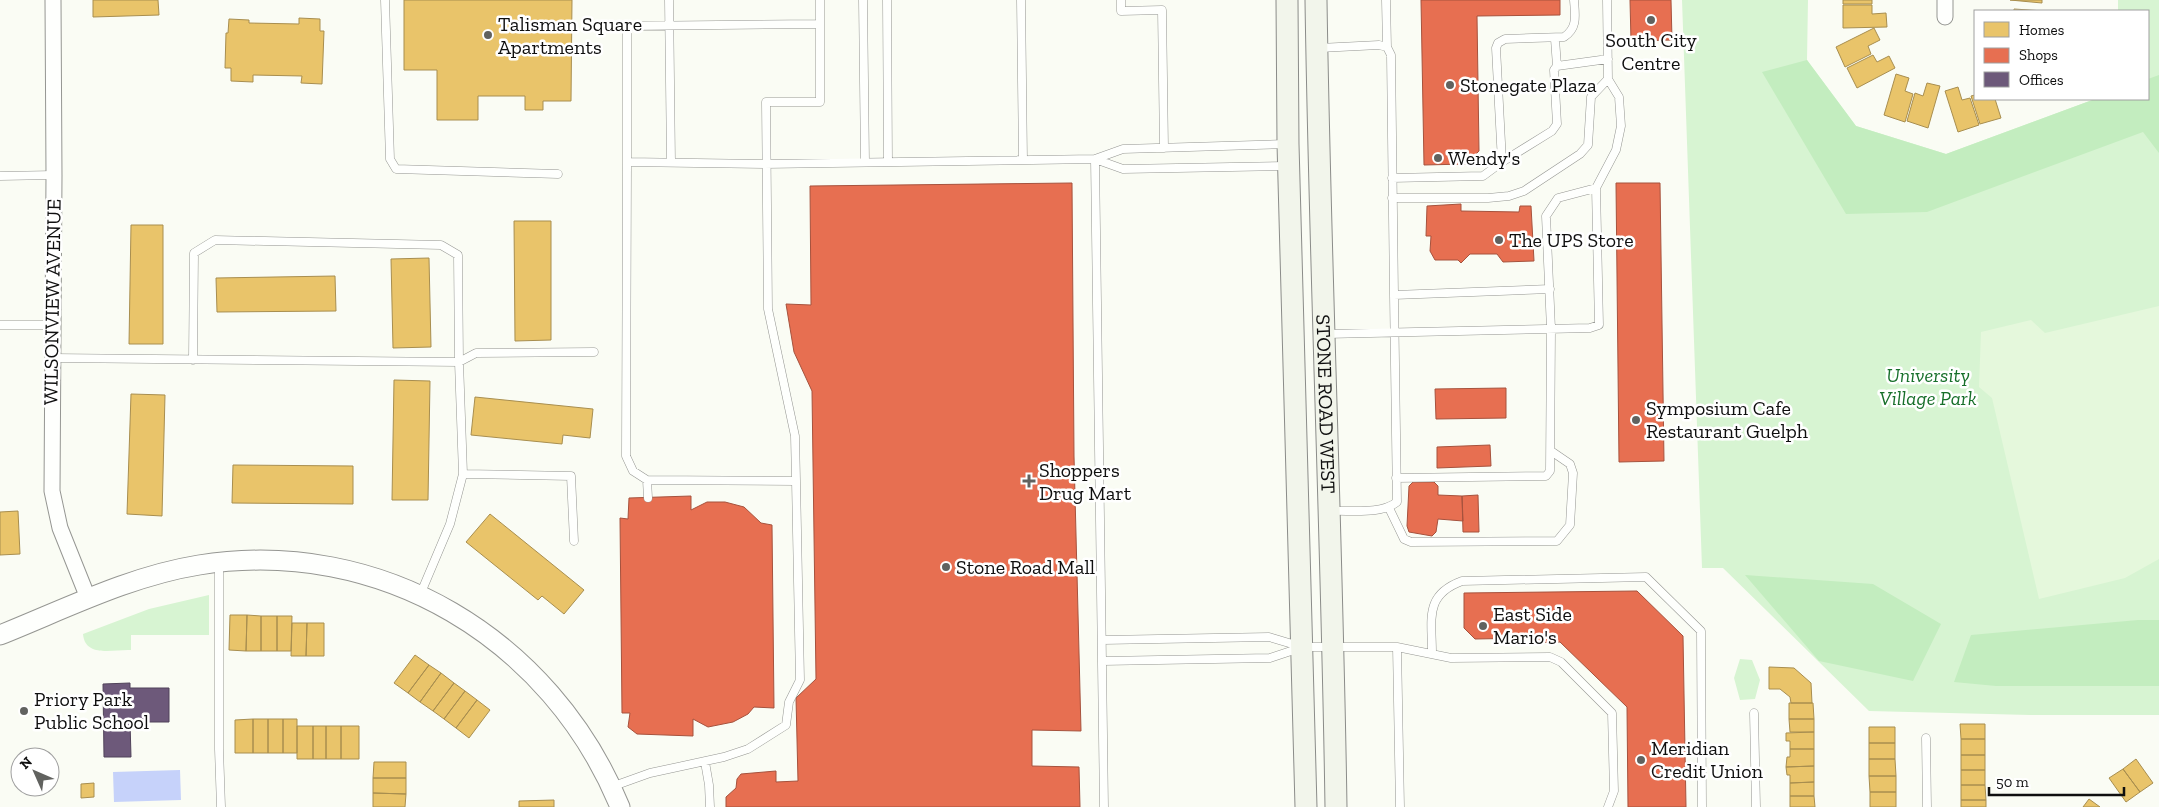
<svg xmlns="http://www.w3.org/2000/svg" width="2159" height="807" font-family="'Zilla Slab',serif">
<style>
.green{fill:#d7f4d2}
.forest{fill:#c3edbf}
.pitch{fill:#e5f8dc}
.water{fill:#c6d2fa}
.homes{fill:#e9c46a;stroke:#a88e4f}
.shops{fill:#e76f51;stroke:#a6523d}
.offices{fill:#6d597a;stroke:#51435a}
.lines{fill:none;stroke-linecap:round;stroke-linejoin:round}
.service-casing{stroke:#959692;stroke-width:9}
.minor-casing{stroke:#959692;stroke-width:17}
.tertiary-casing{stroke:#959692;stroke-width:21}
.secondary-casing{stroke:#8b8c89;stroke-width:23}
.service{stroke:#fefffd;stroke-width:8}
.minor{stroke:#fefffd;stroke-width:15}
.tertiary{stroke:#fefffd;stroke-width:19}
.secondary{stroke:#f2f5eb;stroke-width:21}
.poi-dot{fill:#61625f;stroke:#fff;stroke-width:2}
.labels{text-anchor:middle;stroke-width:5;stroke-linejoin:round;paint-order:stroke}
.poi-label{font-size:20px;fill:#0f0f0f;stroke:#fff;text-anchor:start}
.street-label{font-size:20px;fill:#0f0f0f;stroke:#fff}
.park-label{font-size:20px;font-style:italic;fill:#176f2a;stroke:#fff}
</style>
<rect width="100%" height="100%" fill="#fafcf4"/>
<!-- green -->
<path class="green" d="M1682,0H1808L1807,60L1856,126L1946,154L2095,99H2148V11H2118V0H2159V715H2030L1869,711L1723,568H1702Z
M209,595V635H131V650H128C111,650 85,657 83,634L149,609Z
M1740,659L1752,660L1760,680L1755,699L1740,700L1734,678Z"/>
<!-- forest -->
<path class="forest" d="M1807,60L1856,126L1946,154L2095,99H2148V79L2159,75V153L2143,132L1927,212L1846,214L1762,72Z
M1745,575L1873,584L1941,624L1913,681L1819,661Z
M2138,620H2159V686H1996L1954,682L1971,635Z"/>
<!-- pitch -->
<path class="pitch" d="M2159,306V559L2125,578L2039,599L1992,398L1979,387L1981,332L2031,320L2045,333Z"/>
<!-- water -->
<path class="water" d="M180,770L181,800L114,802L113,772Z"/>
<!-- homes -->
<path class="homes" d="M93,0H158L159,15L93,17Z
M404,0H572L571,101H543V110H525V96H478V120H437V70H404Z
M1843,0H1872V4H1843Z
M2010,0H2042V3Z
M1843,5H1872V14L1886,13L1887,27L1843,28Z
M2014,9L2044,11H2014Z
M299,18L320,19V31H324L322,84L301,83L302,76L253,75V82L231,81V68H225L226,33H228L229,19L249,20V23L299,24Z
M1874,28L1880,40L1868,46L1871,54L1845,67L1836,47Z
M1873,55L1877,62L1889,56L1895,68L1857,88L1847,68Z
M1896,74L1909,78L1905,91L1913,94L1905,122L1884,115Z
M1927,83L1940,86L1928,128L1907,121L1915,93L1923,96Z
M1958,87L1962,100L1970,98L1979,125L1958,132L1945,91Z
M1975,95V99H1995L2001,118L1980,124L1971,96Z
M514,221H551V340L515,341Z
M131,225H163V344H129Z
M429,258L431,347L393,348L391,259Z
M335,276L336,311L217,312L216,278Z
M394,380L430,381L428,500H392Z
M131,394L165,395L162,516L127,514Z
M475,397L593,409L590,438L563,435L562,444L471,435Z
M233,465L353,466V504L232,503Z
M18,511L20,554L0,555V512Z
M490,514L584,590L564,614L542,596L538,600L466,542Z
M230,615H247L246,651L229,650Z
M247,615L261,616V651H246Z
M261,616H277V651H261Z
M277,616H292L291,651H277Z
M292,623H307L306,656H291Z
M307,623H324V656H306Z
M415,655L429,665L408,693L394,683Z
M429,665L441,673L420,702L408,693Z
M1769,667L1794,668L1811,683L1812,703H1791L1790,697L1780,689H1769Z
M441,673L454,683L433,711L420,702Z
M454,683L465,691L444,719L433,711Z
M465,691L477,700L456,728L444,719Z
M477,700L490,710L469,738L456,728Z
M1789,703H1813L1814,719H1789Z
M253,719V753H235V720Z
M253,719H268V753H253Z
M268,719H283V753H268Z
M283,719H297V753H283Z
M1789,719H1814V732H1790Z
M1960,724H1985V739H1961Z
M297,726H313V759H297Z
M313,726H326V759H313Z
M326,726H341V759H326Z
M341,726H359V759H341Z
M1869,727H1895V743H1869Z
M1814,732V749H1790V741H1786V733Z
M1961,739H1985V755H1961Z
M1869,743H1895V759H1869Z
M1790,749H1814V766L1786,767L1787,757H1790Z
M1961,755H1985V770H1961Z
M1869,759H1895L1896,776H1869Z
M2136,759L2153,783L2140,792L2123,769Z
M374,762H406V778H373Z
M1814,766V782L1790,783V775H1787L1786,767Z
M2123,769L2140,792L2126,802L2109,778Z
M1961,770H1985V785H1961Z
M1869,776H1896V792H1870Z
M373,778H406V794L373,793Z
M1814,782V796H1790V783Z
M94,783V797L81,798V784Z
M1961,785H1985L1986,800H1961Z
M1870,792H1896V807H1870Z
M373,793L406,794L405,807H373Z
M1790,796H1814L1815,807H1790Z
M2089,799L2100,807H2083Z
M554,800V807H519V801Z
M1961,800H1986V807H1961Z"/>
<!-- shops -->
<path class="shops" d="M1421,0H1560V15L1477,16L1479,151L1466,164L1424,165Z
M1630,0H1671L1672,40L1631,41Z
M1072,183L1074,456L1081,731L1032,730V766L1079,767L1080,807H726V797L736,788L737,779L741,774L776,771V782L798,781L796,698L816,679L812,391L794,352L786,304L811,305L810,186Z
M1616,183H1660L1664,461L1619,462Z
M1461,204V211L1519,212L1520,206H1531L1534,261L1503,262L1497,254H1470L1461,263L1458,260H1435L1430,251L1431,236H1426L1427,206Z
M1506,388V418L1436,419L1435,389Z
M1490,445L1491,466L1437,468V447Z
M1413,482H1434L1438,486V495L1462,496L1463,521L1438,519L1436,532L1432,536L1409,532L1407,526L1409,486Z
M1478,495L1479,532H1463L1462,496Z
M691,496V510L707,502H725L744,507L761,523L772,525L774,708L754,707L748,714L733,722L708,727L693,719V736L637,734L628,727L630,713H622L620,518L628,519L629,498Z
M1637,591L1683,636L1686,807H1628L1627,707L1560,642L1530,643V638L1475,639L1464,628V593Z"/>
<!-- offices -->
<path class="offices" d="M130,683V688H169V722H130L131,757H104L103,684Z"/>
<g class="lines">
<defs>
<path id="service" d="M385,0L390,159L396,169L558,174
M669,0L671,162
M863,0L865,162
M887,0L888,162
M1021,0L1023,160
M1121,0V11L1162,10L1164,148
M1386,0L1387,47
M1555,39L1557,66
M1319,48L1379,45L1387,47L1391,55L1394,295
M1095,159L1123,169L1288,166
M1095,159L1123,149L1286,144
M627,162V26L820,24
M1502,162L1552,131L1557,124L1554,70L1557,66L1608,59
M0,176L54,175
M1392,178L1483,176L1502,162L1496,48L1498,43L1505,39L1564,37C1578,28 1575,15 1574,0
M1392,198H1488L1509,196L1524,191L1580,154L1588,145L1591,97L1608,79
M0,325H52
M1326,334L1590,328L1599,325L1596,188L1616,150L1621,126L1619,97L1608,79L1607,0
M52,358L459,362L476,353L594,352
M193,360L194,253L215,240L441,245L458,255L459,362L463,474L450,524L420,595
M463,474L571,476L574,541
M1396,478L1546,476L1550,471L1551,329L1546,216L1558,198L1596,188
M647,480L648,498
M796,481L795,436L768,309L766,102H820V0
M1389,508L1404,539L1411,542L1557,541L1570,525L1573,473L1570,464L1551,451
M1330,511C1351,510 1380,515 1397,502L1394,295L1550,289
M219,564V749L221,807
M1103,640L1269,637L1299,646
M1397,647L1400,807
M1432,653C1432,619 1424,595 1462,581L1646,577L1701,631L1702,807
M1103,661L1270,658L1303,647H1397L1451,658L1550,657L1561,662L1612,713L1614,791L1608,807
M1754,713L1756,807
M1926,738L1927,807
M705,762L709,785L710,807
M611,787L650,773L724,757L748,749L786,725L789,702L800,680L796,481L647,480L633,471L626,456L627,162L765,164L1095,159L1104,807"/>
<path id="minor" d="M53,0L54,175L52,491L60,528L88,598
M1945,0V17"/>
<path id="tertiary" d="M0,635C65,609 130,576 199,565C381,536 551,639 620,807"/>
<g id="secondary">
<path d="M1287,0L1288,144L1306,807"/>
<path id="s1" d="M1316,0C1320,269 1332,538 1336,807"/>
</g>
</defs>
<!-- service casing -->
<use href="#service" class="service-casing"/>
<!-- minor casing -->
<use href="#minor" class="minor-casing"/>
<!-- tertiary casing -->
<use href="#tertiary" class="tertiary-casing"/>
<!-- secondary casing -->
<use href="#secondary" class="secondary-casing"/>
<!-- service -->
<use href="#service" class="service"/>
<!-- minor -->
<use href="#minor" class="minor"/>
<!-- tertiary -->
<use href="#tertiary" class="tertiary"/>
<!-- secondary -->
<use href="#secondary" class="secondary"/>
</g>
<!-- markers -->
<g class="poi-dot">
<circle cx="1651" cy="20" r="5"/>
<circle cx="488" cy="35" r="5"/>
<circle cx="1450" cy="85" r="5"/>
<circle cx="1438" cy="158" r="5"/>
<circle cx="1499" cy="240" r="5"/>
<circle cx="1636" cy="420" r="5"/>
<path d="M1026.5 473.5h5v5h5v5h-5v5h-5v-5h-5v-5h5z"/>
<circle cx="946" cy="567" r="5"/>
<circle cx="1483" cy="626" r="5"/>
<circle cx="24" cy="711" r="5"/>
<circle cx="1641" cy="760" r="5"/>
</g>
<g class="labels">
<!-- poi labels -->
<g class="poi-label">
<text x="498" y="31">Talisman Square<tspan x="498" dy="23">Apartments</tspan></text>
<text x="1651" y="47" text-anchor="middle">South City<tspan x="1651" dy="23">Centre</tspan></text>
<text x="1460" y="92">Stonegate Plaza</text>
<text x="1448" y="165">Wendy's</text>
<text x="1509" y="247">The UPS Store</text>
<text x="1646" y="415">Symposium Cafe<tspan x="1646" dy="23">Restaurant Guelph</tspan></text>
<text x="1039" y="477">Shoppers<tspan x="1039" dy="23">Drug Mart</tspan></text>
<text x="956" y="574">Stone Road Mall</text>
<text x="1493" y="621">East Side<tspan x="1493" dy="23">Mario's</tspan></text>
<text x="34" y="706">Priory Park<tspan x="34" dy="23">Public School</tspan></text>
<text x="1651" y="755">Meridian<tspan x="1651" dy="23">Credit Union</tspan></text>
</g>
<!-- street labels -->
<g class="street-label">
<text transform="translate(52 302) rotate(-89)" y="7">WILSONVIEW AVENUE</text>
<text dy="7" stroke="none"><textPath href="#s1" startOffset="404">STONE ROAD WEST</textPath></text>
</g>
<!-- park labels -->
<g class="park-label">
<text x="1928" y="382">University<tspan x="1928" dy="23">Village Park</tspan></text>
</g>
</g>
<!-- legend -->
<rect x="1974" y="10" width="175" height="90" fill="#ffffff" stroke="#9f9f9f"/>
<rect x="1984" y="22" width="25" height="15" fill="#e9c46a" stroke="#9f9f9f"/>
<text x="2019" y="35" font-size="15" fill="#0f0f0f">Homes</text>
<rect x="1984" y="48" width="25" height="15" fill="#e76f51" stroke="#9f9f9f"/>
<text x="2019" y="60" font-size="15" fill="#0f0f0f">Shops</text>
<rect x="1984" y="72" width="25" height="15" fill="#6d597a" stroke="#9f9f9f"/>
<text x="2019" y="85" font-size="15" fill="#0f0f0f">Offices</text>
<!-- north arrow -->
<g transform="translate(35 772) rotate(315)"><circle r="24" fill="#ffffff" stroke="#9f9f9f"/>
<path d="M0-4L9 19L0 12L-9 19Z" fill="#61625f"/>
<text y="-8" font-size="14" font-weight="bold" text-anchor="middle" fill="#0f0f0f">N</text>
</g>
<!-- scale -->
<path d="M1989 787v8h135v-8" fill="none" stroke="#0f0f0f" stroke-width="2.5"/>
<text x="1996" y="787" font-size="15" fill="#0f0f0f" stroke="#ffffff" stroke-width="4" paint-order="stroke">50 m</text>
</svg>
